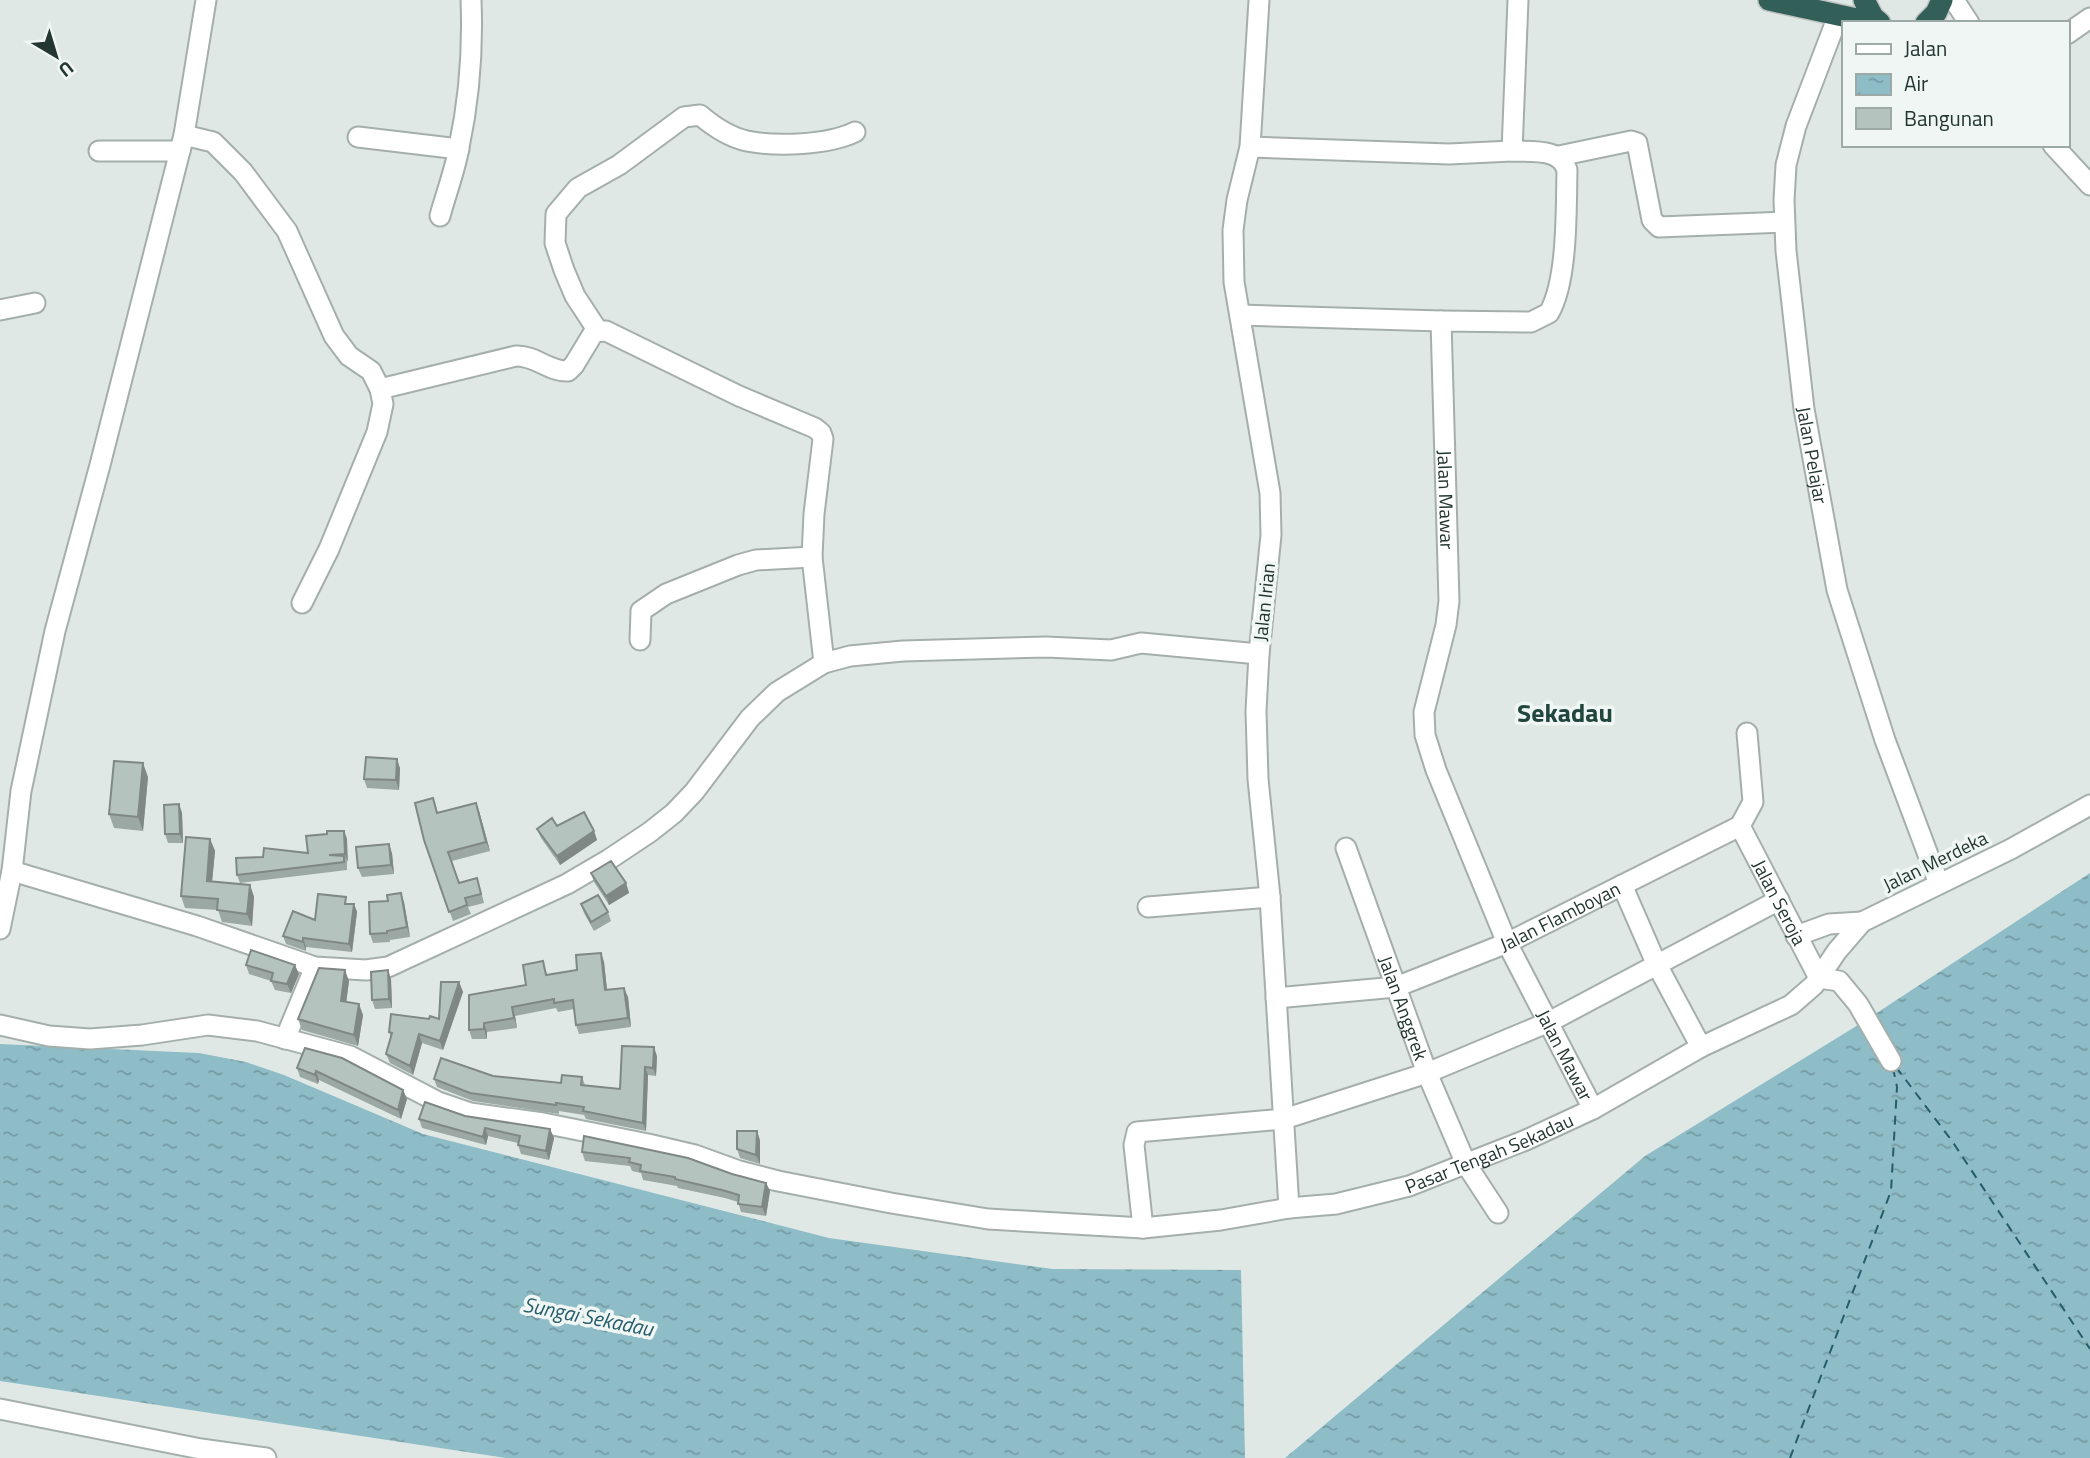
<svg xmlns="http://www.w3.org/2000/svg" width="2090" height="1458" font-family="'Titillium Web',sans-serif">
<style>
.water{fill:url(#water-ripples)}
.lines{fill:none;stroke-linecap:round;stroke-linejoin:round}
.ferry{stroke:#255d6a;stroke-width:2;stroke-dasharray:9 7;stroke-linecap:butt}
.minor-casing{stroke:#a4afac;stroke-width:23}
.highway-casing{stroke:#bdc3c2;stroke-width:24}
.minor{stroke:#fff;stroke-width:19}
.highway{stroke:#325f57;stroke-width:21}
.wall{fill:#9ca8a3}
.shaded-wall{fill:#7f8885}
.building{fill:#b5c3be;stroke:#7f8885;stroke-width:2}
.labels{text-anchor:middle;stroke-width:7;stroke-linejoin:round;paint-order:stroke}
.street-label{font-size:19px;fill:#233632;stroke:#eff6f3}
.water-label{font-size:21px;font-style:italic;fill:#255d6a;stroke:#eff6f3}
.district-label{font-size:26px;font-weight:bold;fill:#21463e;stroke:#eff6f3}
</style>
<defs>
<pattern id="water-ripples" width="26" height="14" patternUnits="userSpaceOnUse" patternTransform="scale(1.75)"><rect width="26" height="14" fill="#8ebdc7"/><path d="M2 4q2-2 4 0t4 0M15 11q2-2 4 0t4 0" fill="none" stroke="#749aa2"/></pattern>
</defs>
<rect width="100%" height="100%" fill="#e0e8e5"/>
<!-- water -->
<path class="water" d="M2090,873V1458H1285L1645,1156L1863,1022Z
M0,1044L199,1053L246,1062L284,1075L423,1134L829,1238L1053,1269L1241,1270L1245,1458H506L0,1381Z"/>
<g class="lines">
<!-- ferry -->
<path class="ferry" d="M1896,1067L1952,1141L2090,1349
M1790,1458L1891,1191L1897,1087L1893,1068"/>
<defs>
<g id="minor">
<path d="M1259,0L1250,147L1237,200L1233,230L1234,282L1270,493L1271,535L1259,654L1256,711L1258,779L1270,897L1289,1208"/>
<path id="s1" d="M1518,0L1512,151C1533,152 1560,148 1567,170C1566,210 1568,280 1549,313L1531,322L1441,321L1449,601L1446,625L1424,712L1425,735L1436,770L1507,943L1593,1109"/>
<path d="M1954,0L1969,23"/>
<path id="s2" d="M1838,16L1796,126L1786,165L1784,200L1786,251L1804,409L1837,590L1885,740L1939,884"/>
<path d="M2067,34L2090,18"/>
<path d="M184,135L213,142L243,172L287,231L334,336L349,356L371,371L380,389L383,404L377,432L329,549L302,603"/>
<path d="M358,137L459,149"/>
<path d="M2053,145L2090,185"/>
<path d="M1250,147L1449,154L1512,151"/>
<path d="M99,151H180"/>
<path d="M1559,156L1631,141L1637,143L1652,220L1659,227L1784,222"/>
<path d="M440,216C446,193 455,171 459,147C469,100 473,48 471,0"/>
<path d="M0,310L35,303"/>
<path d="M1240,315L1441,321"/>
<path d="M598,331L575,296L564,270L555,243L556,214L578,188L619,165L684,117L700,115C714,127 729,137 747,141C777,147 828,145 855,132"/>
<path d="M380,389L516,356C535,355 549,372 568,371L574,365L594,332L606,331L739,396L815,428L821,433L823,439L814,514L812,557L824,663"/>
<path d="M640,640L641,611L666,594L738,565L756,560L812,557"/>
<path id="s3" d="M1740,826L1819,978"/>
<path id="s4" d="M1346,848L1427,1073L1466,1164L1498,1213"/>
<path d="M12,871L197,926L315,967L366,970L388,967L567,884L608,860L650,832L674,813L694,792L750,718L777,692L824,663L850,656L903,651L1046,647L1111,650L1141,643L1259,654"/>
<path d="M1622,885L1656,963L1701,1047"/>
<path d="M1148,907L1270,897"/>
<path d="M0,929L12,871L21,791L55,631L100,465L184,135L206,0"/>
<path d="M1796,936L1829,924L1862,922"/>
<path d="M1819,978L1839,981L1858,1004L1891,1061"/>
<path id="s5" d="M1276,998L1396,987L1507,943L1740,826L1753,802L1747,733"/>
<path id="s6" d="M0,1025L49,1036L90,1039L142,1035L208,1025L257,1031L350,1056L438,1102L470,1113L543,1123L648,1144L695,1155L739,1171L778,1181L891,1203L988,1219L1143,1228L1221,1220L1289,1208L1336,1204L1409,1186L1526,1140L1593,1109L1701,1047L1791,1005L1814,985L1837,951L1862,922L2011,849L2090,805"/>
<path d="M285,1039L315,967"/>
<path d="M1143,1228L1134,1145L1137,1132L1284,1119L1427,1073L1549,1022L1779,900"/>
<path d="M0,1409L201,1449L266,1458"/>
</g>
<path id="highway" d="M1769,0L1875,23
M1864,0L1873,17L1880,23
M1926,23L1936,13L1942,0"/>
</defs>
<!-- minor casing -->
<use href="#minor" class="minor-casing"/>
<!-- highway casing -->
<use href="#highway" class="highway-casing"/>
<!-- minor -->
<use href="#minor" class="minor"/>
<!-- highway -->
<use href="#highway" class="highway"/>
</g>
<!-- wall -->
<path class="wall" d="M400,768L399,790L367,788L364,779Z
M148,777L143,831L114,828L109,814Z
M433,798L438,813L479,811L490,851L452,861L459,883L480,887L484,903L468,907L471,914L453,921L424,840Z
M179,804L182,813L183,843H168L165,834Z
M537,829L594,831L597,840L560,865L541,838Z
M344,831L347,839V870L240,883L237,875L308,853L327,834Z
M210,839L215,851L212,881L250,885L254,897L252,926L222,922L218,910L185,908L181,896Z
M392,853L394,874L362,877L358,868Z
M591,873L626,883L629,893L609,905L594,882Z
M404,902L410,937L390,940V942L373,943L370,934Z
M348,904H354L357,912L352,952L306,947V951L286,944L283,936Z
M581,904L608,912L611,921L594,931L584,913Z
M601,953L604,962L607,990L628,997L631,1027L579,1034L576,1025L574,1009L558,1012L556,1008L515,1016L517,1028L487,1032V1039H472L469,1030L526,985L543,961L547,975L577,970Z
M246,965L299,974L291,993L275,990L271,981L249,974Z
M388,970L391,979L392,1008L375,1009L372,1000Z
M349,981L346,1002L363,1015L358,1046L302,1030L298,1019Z
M459,982L463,992L443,1050L422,1043L413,1075L390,1063L386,1054L391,1038L389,1032L429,1019H439Z
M657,1056L656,1076L648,1075L646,1131L586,1119L584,1115L559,1111V1114L473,1101L437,1087L434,1079L493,1076L561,1083L582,1077L585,1085L620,1089Z
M297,1068L403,1090L407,1099L401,1119L319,1080L318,1084L300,1077Z
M465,1116L550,1129L554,1138L549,1160L521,1154L518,1145V1143L488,1136L486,1145L422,1128L419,1119Z
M584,1136L766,1183L770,1191L766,1216L741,1212L738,1202L725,1198L678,1188L677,1186L643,1180L641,1173L632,1171L630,1166L585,1161L582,1152Z
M760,1140V1164L740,1158L737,1149Z"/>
<!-- shaded-wall -->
<path class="shaded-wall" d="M397,759L400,768L399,790L396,780Z
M143,763L148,777L143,831L138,817Z
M476,803L479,811L490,851L486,842Z
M179,804L182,813L183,843L180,834Z
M344,831L347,839L348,862L345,854Z
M594,831L597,840L560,865L557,856Z
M210,839L215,851L211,893L207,881Z
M389,844L392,853L394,874L391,865Z
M626,883L629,893L609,905L606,896Z
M250,885L254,897L252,926L247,914Z
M401,893L404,902L410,937L407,927Z
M354,904L357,912L352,952L349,944Z
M303,938L306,947V951L303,942Z
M601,953L604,962L608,999L605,990Z
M295,965L299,974L291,993L287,984Z
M345,970L349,981L345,1012L341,1001Z
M388,970L391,979L392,1008L389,999Z
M459,982L463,992L443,1050L440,1041Z
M624,988L628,997L631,1027L628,1018Z
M359,1004L363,1015L358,1046L354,1035Z
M512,1007L515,1016L517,1028L514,1018Z
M484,1023L487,1032V1039L484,1029Z
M419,1034L422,1043L413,1075L410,1066Z
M654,1047L657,1056L656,1076L653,1068Z
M645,1067L648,1075L646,1131L643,1123Z
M316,1071L319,1080L318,1084L315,1075Z
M403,1090L407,1099L401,1119L398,1110Z
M485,1128L488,1136L486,1145L483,1137Z
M550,1129L554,1138L549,1160L546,1151Z
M757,1131L760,1140V1164L756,1155Z
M766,1183L770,1191L766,1216L762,1207Z"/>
<!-- building -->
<path class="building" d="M366,757L397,759L396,780L364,779Z
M114,761L143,763L138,817L109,814Z
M433,798L437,813L476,803L486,842L448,852L459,883L477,878L481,894L465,898L467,905L449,912L424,840L415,803Z
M179,804L180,834H165L164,805Z
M584,812L594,831L557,856L537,829L552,818L557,826Z
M327,831H344L345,854L329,855L344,856V862L237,875L236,858L263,857L264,848L308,853L306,836L327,834Z
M186,837L210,839L207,881L250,885L247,914L217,910L218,899L181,896Z
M389,844L391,865L358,868L356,847Z
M611,861L626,883L606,896L591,873Z
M401,893L407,927L387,931V933L370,934L369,902L388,901L387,895Z
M318,894L346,897L345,904H354L349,944L303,938V942L283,936L293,911L315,920Z
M598,895L608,912L591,922L581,904Z
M251,950L295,965L287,984L271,981L273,973L246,965Z
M601,953L605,990L624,988L628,1018L576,1025L573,1000L554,1003V999L512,1007L514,1018L484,1023V1029L469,1030V995L526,985L523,965L543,961L546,975L577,970L576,955Z
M319,968L345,970L341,1001L359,1004L354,1035L298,1019Z
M388,970L389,999L372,1000L371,972Z
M441,982H459L440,1041L419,1034L410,1066L386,1054L392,1033L389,1032L391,1014L429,1019L430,1016L439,1019Z
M622,1046L654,1047L653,1068L645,1067L643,1123L583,1111L584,1107L556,1103V1105L470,1093L434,1079L441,1058L493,1076L561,1083L562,1075L582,1077L581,1085L620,1089Z
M305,1048L342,1058L403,1090L398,1110L316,1071L315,1075L297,1068Z
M425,1102L465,1116L550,1129L546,1151L518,1145L520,1136L485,1128L483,1137L419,1119Z
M737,1131H757L756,1155L737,1149Z
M584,1136L688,1158L732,1174L766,1183L762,1207L738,1204L739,1195L722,1190L675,1179V1177L640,1171L641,1165L629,1162L630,1158L582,1152Z"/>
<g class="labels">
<!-- street labels -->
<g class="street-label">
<text dy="7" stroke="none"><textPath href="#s2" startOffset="450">Jalan Pelajar</textPath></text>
<text dy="7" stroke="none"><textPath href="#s1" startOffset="648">Jalan Mawar</textPath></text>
<text transform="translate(1264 602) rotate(-84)" y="7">Jalan Irian</text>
<text transform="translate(1935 861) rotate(-26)" y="7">Jalan Merdeka</text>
<text dy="7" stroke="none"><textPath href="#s3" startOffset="86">Jalan Seroja</textPath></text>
<text dy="7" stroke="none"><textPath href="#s5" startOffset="299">Jalan Flamboyan</textPath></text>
<text dy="7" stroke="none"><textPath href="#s4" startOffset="170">Jalan Anggrek</textPath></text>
<text dy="7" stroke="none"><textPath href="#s1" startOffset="1236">Jalan Mawar</textPath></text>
<text dy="7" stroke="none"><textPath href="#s6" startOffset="1530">Pasar Tengah Sekadau</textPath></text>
</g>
<!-- water labels -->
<g class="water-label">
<text transform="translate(588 1317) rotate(11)" y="7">Sungai Sekadau</text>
</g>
<!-- district labels -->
<g class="district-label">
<text x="1565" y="722">Sekadau</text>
</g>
</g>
<!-- legend -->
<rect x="1842" y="21" width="228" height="126" fill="#eff6f3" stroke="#9da9a6" stroke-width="2"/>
<rect x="1856" y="44" width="35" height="10" fill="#ffffff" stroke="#9da9a6" stroke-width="2"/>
<text x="1904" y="56" font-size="21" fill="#233632">Jalan</text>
<rect x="1856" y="74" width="35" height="21" fill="url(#water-ripples)" stroke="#9da9a6" stroke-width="2"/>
<text x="1904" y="91" font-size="21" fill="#233632">Air</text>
<rect x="1856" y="108" width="35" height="21" fill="#b5c3be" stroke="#9da9a6" stroke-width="2"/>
<text x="1904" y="126" font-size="21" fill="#233632">Bangunan</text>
<!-- north arrow -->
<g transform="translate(56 56) rotate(142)" stroke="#eff6f3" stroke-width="5" paint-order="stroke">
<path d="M0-5L12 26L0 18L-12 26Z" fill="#233632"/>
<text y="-10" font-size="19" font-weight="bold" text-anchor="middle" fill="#233632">U</text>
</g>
</svg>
